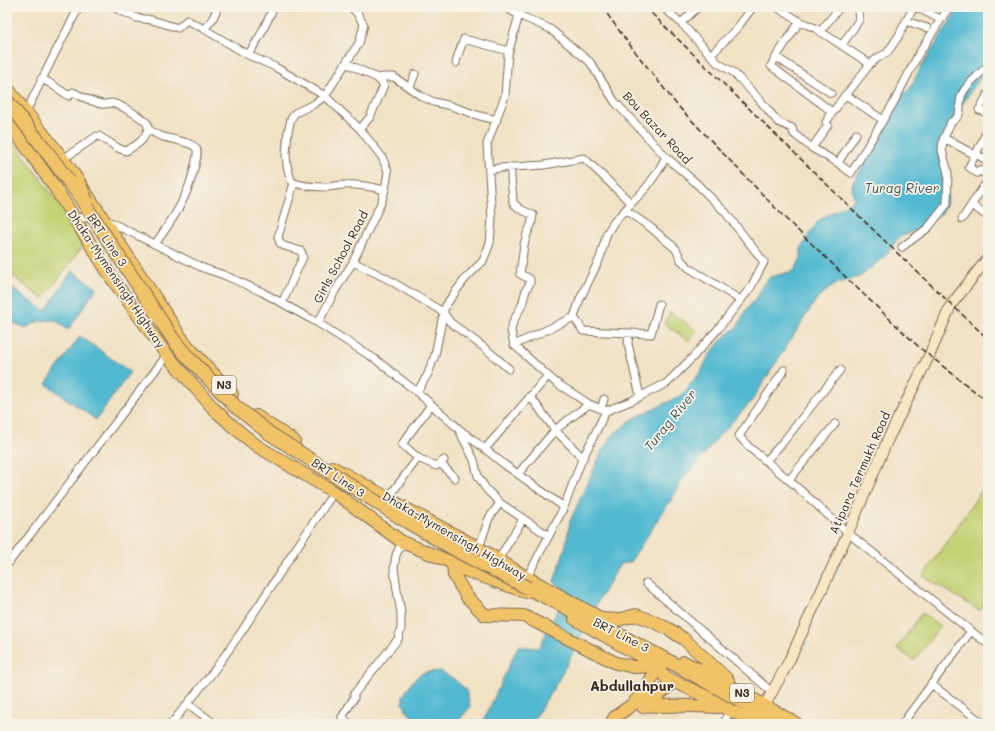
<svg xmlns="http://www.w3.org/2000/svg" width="995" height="731" font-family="Mali,sans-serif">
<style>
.green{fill:#c2d274;stroke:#7e7e49}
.water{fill:#53b9d1;stroke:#477278}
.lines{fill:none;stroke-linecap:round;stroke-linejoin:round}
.minor-casing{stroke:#7b6a58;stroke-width:9}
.secondary-casing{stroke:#7b6a58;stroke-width:12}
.trunk-casing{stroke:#7b6a58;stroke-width:14}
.motorway-casing{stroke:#7b6a58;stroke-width:15}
.minor{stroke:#fff;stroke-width:7}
.secondary{stroke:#f9e7c3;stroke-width:10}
.trunk{stroke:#f1c369;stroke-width:12}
.motorway{stroke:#f1c369;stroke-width:13}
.rail{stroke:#3b2a1e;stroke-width:1.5;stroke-dasharray:6 3;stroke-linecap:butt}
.trunk-bridge-casing{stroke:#7b6a58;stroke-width:14;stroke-linecap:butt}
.motorway-bridge-casing{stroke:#7b6a58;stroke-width:15;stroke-linecap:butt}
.trunk-bridge{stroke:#f1c369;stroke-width:12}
.motorway-bridge{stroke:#f1c369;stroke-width:13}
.labels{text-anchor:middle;stroke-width:3.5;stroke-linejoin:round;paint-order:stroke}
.shield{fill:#f7f3e8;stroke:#73665b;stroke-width:1}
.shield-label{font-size:11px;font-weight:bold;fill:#3b2a1e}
.street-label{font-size:12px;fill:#3b2a1e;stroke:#f7f3e8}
.water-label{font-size:13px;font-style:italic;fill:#425554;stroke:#f7f3e8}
.quarter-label{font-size:14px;font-weight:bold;fill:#3b2a1e;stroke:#f7f3e8}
</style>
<rect width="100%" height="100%" fill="#f7f3e8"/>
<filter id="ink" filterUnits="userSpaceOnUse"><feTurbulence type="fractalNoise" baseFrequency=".025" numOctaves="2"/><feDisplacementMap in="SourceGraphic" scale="8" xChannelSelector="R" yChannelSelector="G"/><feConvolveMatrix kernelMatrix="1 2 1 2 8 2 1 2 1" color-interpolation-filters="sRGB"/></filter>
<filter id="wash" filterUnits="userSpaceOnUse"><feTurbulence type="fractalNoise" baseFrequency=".012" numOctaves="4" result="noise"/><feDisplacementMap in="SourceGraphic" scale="16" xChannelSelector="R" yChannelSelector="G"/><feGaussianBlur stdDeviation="0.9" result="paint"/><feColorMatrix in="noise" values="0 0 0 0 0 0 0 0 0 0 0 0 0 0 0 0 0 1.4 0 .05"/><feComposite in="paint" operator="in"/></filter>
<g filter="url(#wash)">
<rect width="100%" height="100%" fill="#f1e2c5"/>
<!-- green -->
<path class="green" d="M7,132L86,242L43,299L7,272Z
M670,312L697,331L689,341L665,324Z
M984,487L988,489V599L980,611L923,576Z
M922,613L940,626L914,661L897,648Z"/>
<!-- water -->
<path class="water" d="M959,7H988V67L956,113L941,145L940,159L944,172L948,199L942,213L918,230L900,236L885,256L861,276L838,283L823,293L816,300L751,402L719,436L681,482L675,494L630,562L620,564L596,605L575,649L559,679L531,724H482L518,646L539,648L566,593L554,582L566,545L570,521L602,451L613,435L631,420L682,395L702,370L708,357L723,338L738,326L746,310L757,297L762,286L770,277L794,271L801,258V249L810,233L819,220L854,200L852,186L854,180L883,136L884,129L903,94L909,90L917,74Z
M72,271L97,288L68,330L55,320L39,321L26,328L14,323L7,312V285L45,311Z
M80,336L130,372L96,420L46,384Z
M440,671L454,679L466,690L470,707L456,724H421L408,713L403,703V696L412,682L419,675L426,672Z"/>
</g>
<g filter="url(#ink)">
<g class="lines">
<defs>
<path id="minor" d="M113,7L137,18L152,20L178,28L187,20L204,29L212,20L218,7
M504,7L519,15L550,29L590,62L615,102L666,157L696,183L725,212L764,262L751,287L718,329L692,358L667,383L631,401L606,411L581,462L564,507L531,570L526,577
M663,7L681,23L718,63L733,72L758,98L778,122L792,128L794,134L812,148L838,163L851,173L894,102L918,55L949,7
M776,7L801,22L815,28L829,37L870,64
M914,7L906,21L927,28
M916,7L940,19
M801,22L798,24L776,57L831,93
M681,23L698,7
M204,29L248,55L275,67L325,96L360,129L382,157L388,171L385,190L381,203L353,262L335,291L318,323
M820,32L840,7
M842,45L859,20L858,11L860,7
M248,55L260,36L274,7
M711,55L737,28L753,7
M776,57L771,66L831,111L828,118
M346,63L377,78L384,85L379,97L370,117L360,129
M456,63L458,55L464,39L509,51
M377,78L386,77H394L421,96L434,102L451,106L480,116L497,120
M41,79L48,82L69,96L73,92C82,97 92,102 102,104C105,105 108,103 111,103C120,104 141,117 147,123L148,129
M410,87L415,74
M988,94L979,110L988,113
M846,95L883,120
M26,112L56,51L79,7
M944,138L975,155L976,154L988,161
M812,148L828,125L826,122L845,95H846L870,64L879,57L887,53L898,37L906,21
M976,154L988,129
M975,155L969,167L977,173L980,170L988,176
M63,159L97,136H99L118,148L126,151C138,144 143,142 148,129C152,131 156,135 161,136C168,139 192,142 196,148C199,152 196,160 195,165C188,197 174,218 155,244
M838,163L856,134
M511,167C510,179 513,191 513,203L520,209L533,215L531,225L527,234L524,245L520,274L530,279V283L526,290L522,305L513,322L511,330L514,345L555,382L589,404L606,411
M489,170L499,168L544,165L584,158L631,203
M294,183L291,180L287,166L286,154L288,132L291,119L295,113L314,104L325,96L346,63L359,43L364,25L357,13L351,7
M972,205L988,217
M625,210L650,227L676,249L681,260L689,268L715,284L740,300
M74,217L95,219
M962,219L988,180
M106,220L203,268L224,275L262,292L318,323L375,359L417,392L459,429L485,449L505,465L564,507
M902,247L928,228L947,204L948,173L942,150L943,140L951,122C965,115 957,105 962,94C968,82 980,75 988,65
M353,262L386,278L443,312L450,322L486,349L509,369
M282,303L303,257L301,251L284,246L280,243L278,237L294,183C304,186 315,187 326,187C332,187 338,185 345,185C358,184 372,187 385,190
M574,317L583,331L651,334L659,304
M629,333L628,344L640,396
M514,345L574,317L580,299L600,258L607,233L614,222L625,210L647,187L658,171L666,157
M784,370L739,436L749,447L789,480L848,533L971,631L988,644
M417,392L428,374L435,355L444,310L448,302L465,279L483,261L490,243L492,219L487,144L505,96L508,54L519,15L523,7
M530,396L555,430L583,458
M601,409L604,399
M459,430L474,460L478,476L486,489L500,503L549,536
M485,449L548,376
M418,458L436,466L444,460
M766,461L783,442L840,370
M440,463L455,478
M518,474L555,430L589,404
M789,480L835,424
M388,498L418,458L402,444L431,405
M479,548L489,518L500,503
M498,560L523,519
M7,565L167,355
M646,583L772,692
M931,684L984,724
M188,704L215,724
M171,724L213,672L242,631L295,550L334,492
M350,724L342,717L354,698V694L398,639L401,629V613L397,590L394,568L396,555L402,542
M724,724L729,710
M902,724L971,631"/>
<path id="secondary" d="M765,705L789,661L848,533L888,439L929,356L951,305L988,258"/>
<path id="trunk" d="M7,88L63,159L79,182L184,342L232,394
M7,120L54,186L113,280L167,355L214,409L236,429L257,446L334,492L402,542L453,563L462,569L526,592
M256,416L294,441
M332,467L388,498L399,505L479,548L526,577L602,619
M453,563L454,575L467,597L485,615L524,616L616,663L634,667L658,666L646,689L634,703
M575,619L658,666L665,677L707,697L729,710L762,724
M602,619L618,620L636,615L650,620L667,628L684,639L728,680
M684,662L716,678L797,724
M646,705C661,707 676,705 691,706C701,706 712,707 723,707
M643,707L660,694L673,682
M611,724L615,717L640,699"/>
<path id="motorway" d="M528,588C613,631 698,675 781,724"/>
</defs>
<!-- minor casing -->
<use href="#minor" class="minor-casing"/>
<!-- secondary casing -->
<use href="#secondary" class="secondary-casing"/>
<!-- trunk casing -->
<use href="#trunk" class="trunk-casing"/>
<!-- motorway casing -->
<use href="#motorway" class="motorway-casing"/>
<!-- minor -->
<use href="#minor" class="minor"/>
<!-- secondary -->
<use href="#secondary" class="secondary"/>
<!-- trunk -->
<use href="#trunk" class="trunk"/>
<!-- motorway -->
<use href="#motorway" class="motorway"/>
<!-- rail -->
<path class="rail" d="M602,7L626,40L677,105L786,219L855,286L920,348L988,402
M645,7L893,249L988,339"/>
<defs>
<path id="trunk-bridge" d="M79,182L87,201"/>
<path id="motorway-bridge" d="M7,101L44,148L76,191L175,342L186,355L235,406L269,433L406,521L461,553L528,588"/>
</defs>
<!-- trunk-bridge casing -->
<use href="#trunk-bridge" class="trunk-bridge-casing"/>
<!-- motorway-bridge casing -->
<use href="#motorway-bridge" class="motorway-bridge-casing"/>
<!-- trunk-bridge -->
<use href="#trunk-bridge" class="trunk-bridge"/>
<!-- motorway-bridge -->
<use href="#motorway-bridge" class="motorway-bridge"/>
</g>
</g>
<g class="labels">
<!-- shield labels -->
<g class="shield">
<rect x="212" y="376" width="24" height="18" rx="3"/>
<rect x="730" y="684" width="24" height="18" rx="3"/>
</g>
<g class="shield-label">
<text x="224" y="389">N3</text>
<text x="742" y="697">N3</text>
</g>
<!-- street labels -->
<g class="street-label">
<text transform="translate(657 128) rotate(47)" y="4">Bou Bazar Road</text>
<text transform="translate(107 240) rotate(56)" y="4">BRT Line 3</text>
<text transform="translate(341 257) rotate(-62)" y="4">Girls School Road</text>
<text transform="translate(116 279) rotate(56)" y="4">Dhaka-Mymensingh Highway</text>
<text transform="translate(860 473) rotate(-66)" y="4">Atipara Termukh Road</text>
<text transform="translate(338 478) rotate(33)" y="4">BRT Line 3</text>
<text transform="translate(454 536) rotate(30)" y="4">Dhaka-Mymensingh Highway</text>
<text transform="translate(621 635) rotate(27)" y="4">BRT Line 3</text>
</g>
<!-- water labels -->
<g class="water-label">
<text x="902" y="193">Turag River</text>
<text transform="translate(670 420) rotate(-51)" y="5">Turag River</text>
</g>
<!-- quarter labels -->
<g class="quarter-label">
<text x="632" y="691">Abdullahpur</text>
</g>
</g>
<!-- margin -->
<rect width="995" height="731" fill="none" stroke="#f7f3e8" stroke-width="24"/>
</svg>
